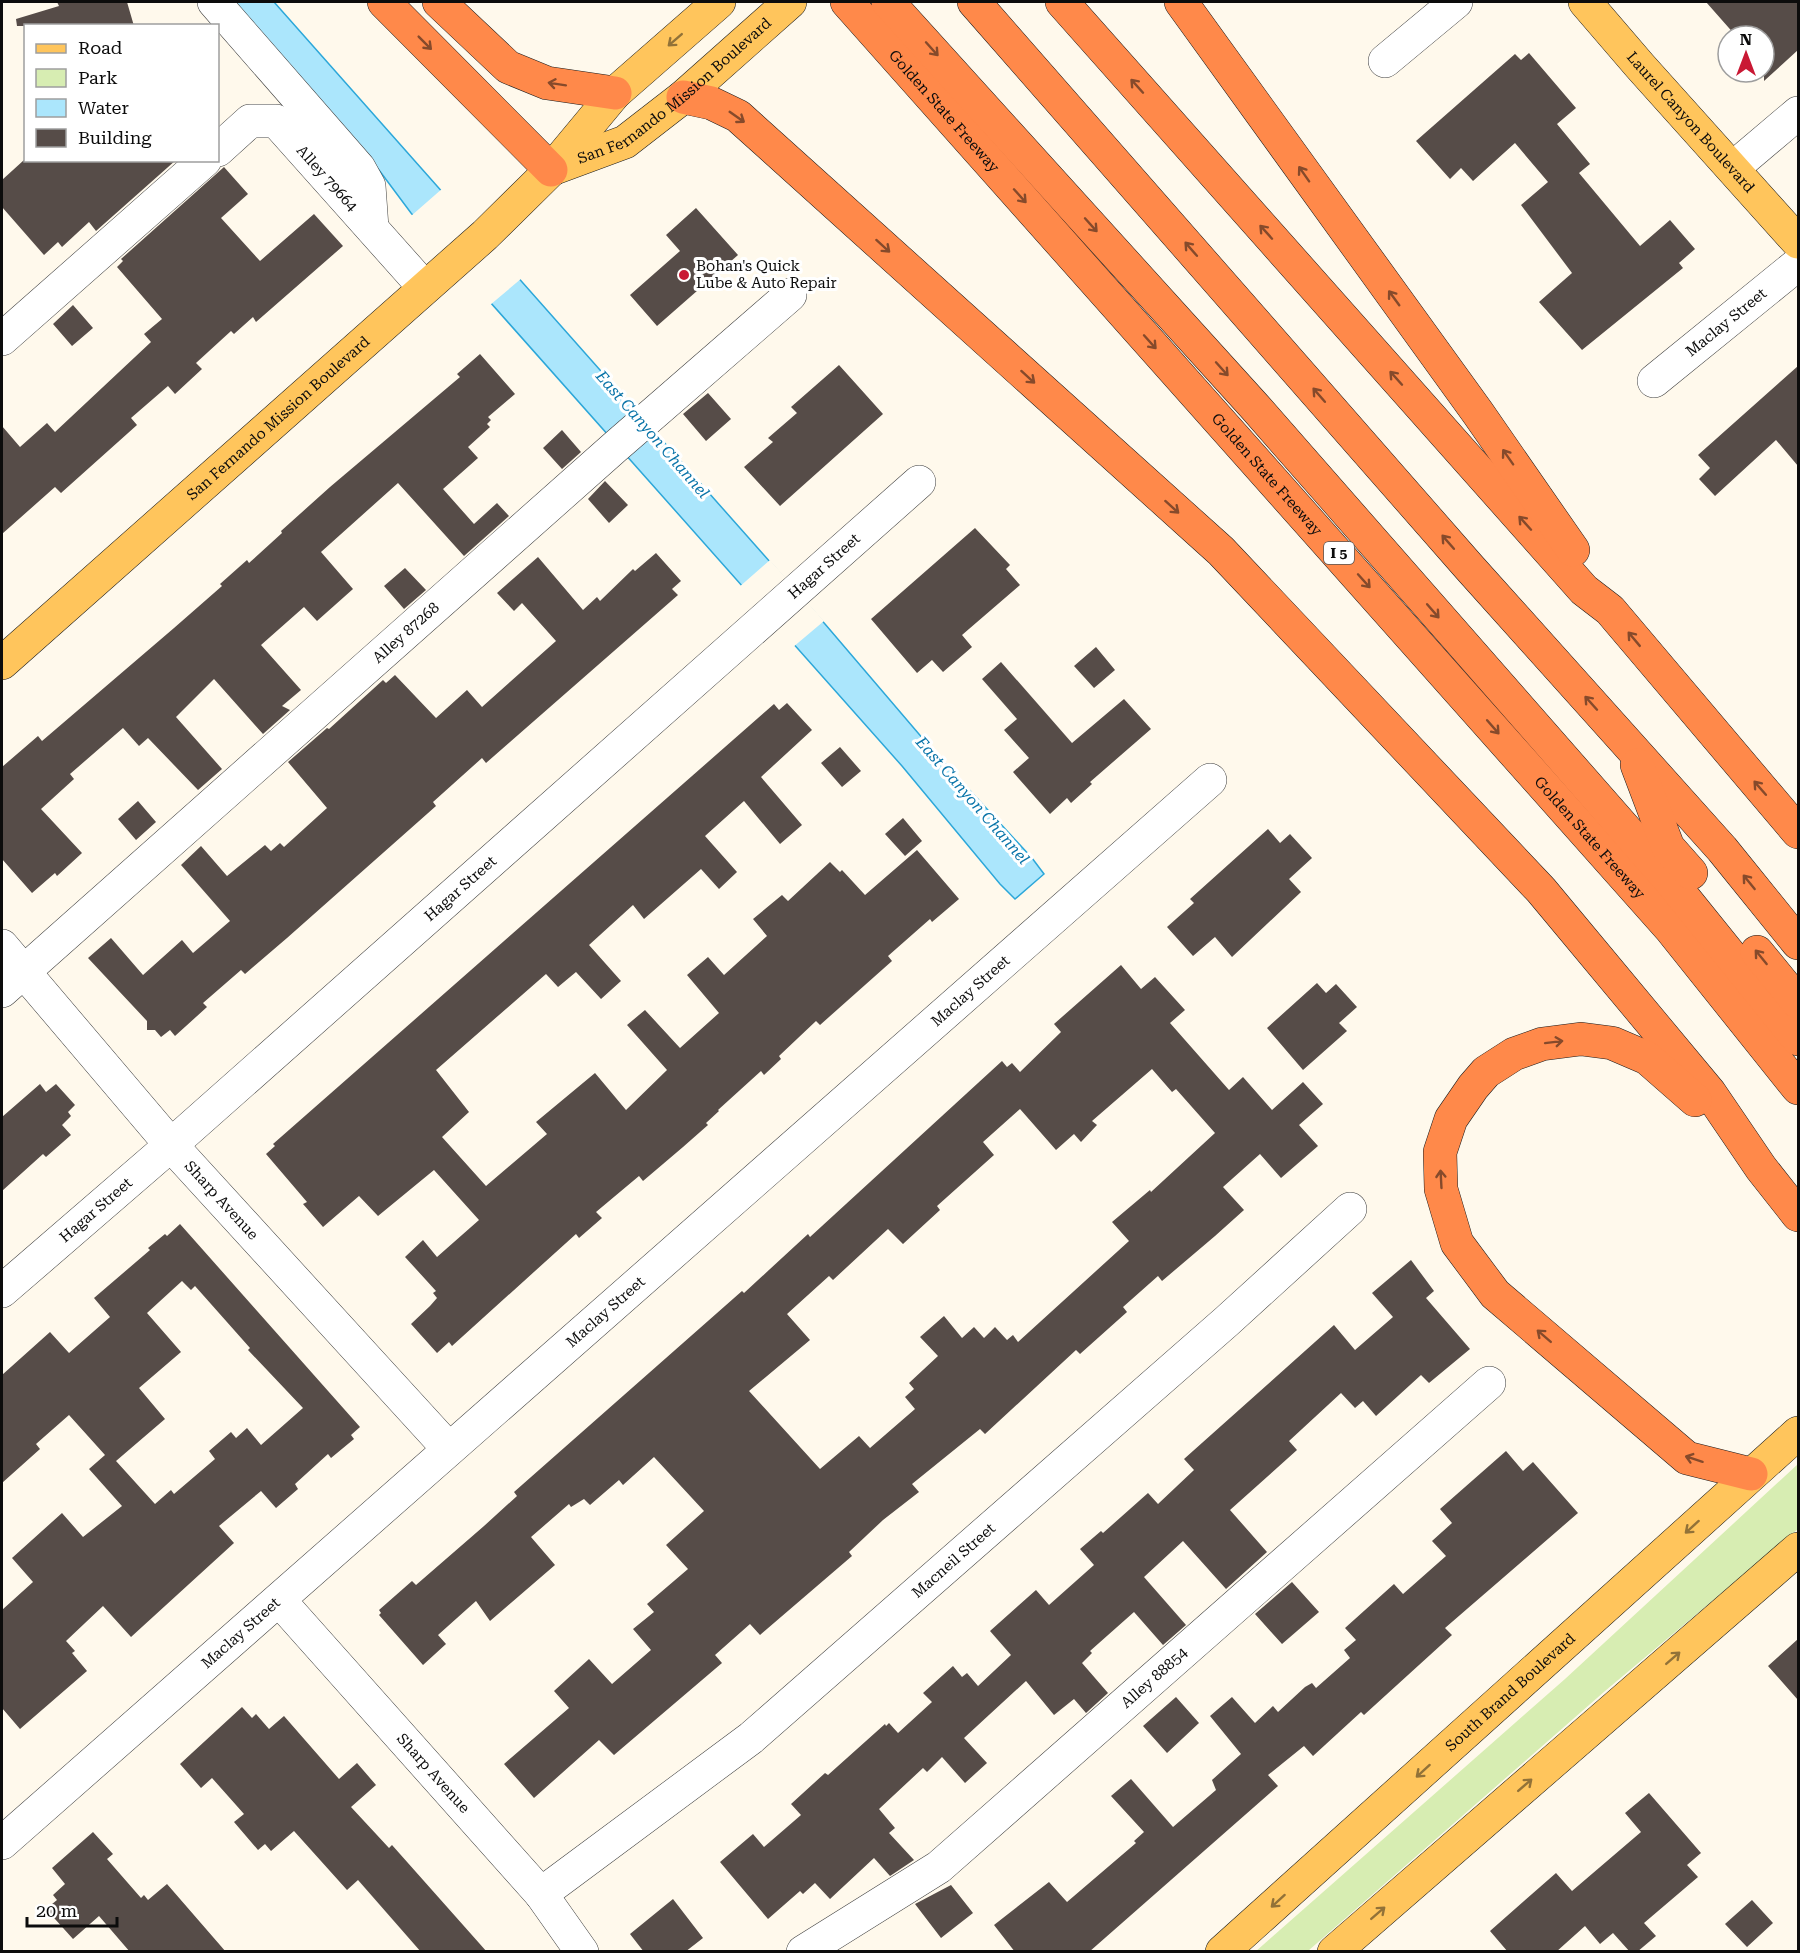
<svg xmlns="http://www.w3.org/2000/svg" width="1800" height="1953" font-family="'Roboto Serif',serif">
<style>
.green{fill:#d7edb2}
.water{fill:#abe6fc;stroke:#2ca7d9;stroke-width:1.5}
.pier{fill:#fff9ec}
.building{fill:#564c48;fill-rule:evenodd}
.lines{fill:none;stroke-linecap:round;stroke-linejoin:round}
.minor-casing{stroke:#3f3f3f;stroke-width:34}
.major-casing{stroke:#1d1d1d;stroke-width:34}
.highway-casing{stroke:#1d1d1d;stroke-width:34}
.minor{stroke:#fff;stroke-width:33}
.major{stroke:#ffc55c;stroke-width:33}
.highway{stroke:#ff894a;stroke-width:33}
.oneway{stroke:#927238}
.oneway2{stroke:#864a2b}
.poi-dot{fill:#c91834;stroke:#fff;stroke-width:2}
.labels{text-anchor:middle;stroke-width:6;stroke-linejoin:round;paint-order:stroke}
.shield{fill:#fff;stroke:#555;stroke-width:1.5}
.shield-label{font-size:14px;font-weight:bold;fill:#0c0c0c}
.street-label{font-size:15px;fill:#0c0c0c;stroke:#fff}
.poi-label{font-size:15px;fill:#0c0c0c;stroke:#fff;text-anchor:start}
.water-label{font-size:16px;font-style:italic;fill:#0b75a9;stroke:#fff}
</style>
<rect width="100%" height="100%" fill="#fff9ec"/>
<!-- green -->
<path class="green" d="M1798,1464V1529L1605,1691L1308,1951L1255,1952L1565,1679Z"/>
<!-- water -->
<path class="water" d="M231,2H274L825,624L930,747L1032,858L1044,874L1015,899L1000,884L902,766L411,213L379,170Z"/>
<!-- pier -->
<path class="pier" d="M443,188L522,278L490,305L411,216Z
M770,560L824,621L792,648L738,588Z"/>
<!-- building -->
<path class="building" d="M57,2H127L134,26H17L16,19L59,6Z
M1706,2H1798V50L1764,81V36H1736Z
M1529,53L1576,108L1557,124L1590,164L1579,173L1640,246L1670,220L1695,249L1679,263L1683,268L1582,350L1539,302L1572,273L1521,205L1548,182L1515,143L1473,181L1461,168L1450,179L1416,141L1515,54L1521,60Z
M24,160H176L96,231L89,222L62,247L58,242L44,255L2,207V180Z
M224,167L248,194L221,218L260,261L314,214L343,246L256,322L253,317L234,334L231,331L196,363L202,369L175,394L168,386L131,418L137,425L61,493L55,487L2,534V426L20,447L47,423L55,432L151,342L144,334L162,319L117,267L123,261L121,259Z
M696,208L738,255L657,326L630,295L680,251L666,235Z
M73,305L93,328L72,346L53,324Z
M480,354L515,394L488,417L491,420L487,424L490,427L468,447L478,458L443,489L474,524L497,503L509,516L464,556L398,483L321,552L353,589L317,621L304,607L261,645L301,690L282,706L290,710L263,734L214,679L176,717L222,769L198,790L148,738L139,746L123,728L70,774L74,779L41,809L82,853L57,876L55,873L32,893L2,859V767L38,736L42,741L174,628L222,586L220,584L247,560L249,563L282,533L281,531L330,487L460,377L457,374Z
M839,365L883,414L780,506L744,467L773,442L768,438L797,413L791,407Z
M1798,366V466L1776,440L1715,496L1699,479L1710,468L1698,455Z
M708,393L731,419L706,441L683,414Z
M562,430L581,452L562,469L543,448Z
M605,481L628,505L609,523L588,499Z
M975,528L1010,565L1006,569L1020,585L962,635L972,647L943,672L932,660L917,673L871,619Z
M656,553L681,581L672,589L678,595L486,763L482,758L433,802L436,806L287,938L245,974L241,970L203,1003L207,1007L175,1036L170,1030L161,1037L155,1030H147V1021L88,958L111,938L143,975L182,940L193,953L230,921L181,865L201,846L227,876L265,845L271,851L280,843L284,847L327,808L288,762L327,728L329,729L383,680L386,683L395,675L436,718L467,690L482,707L556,641L522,603L514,611L497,593L538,557L583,610L597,597L600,601L633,569L635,571Z
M405,568L426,590L404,609L384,586Z
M1096,647L1115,670L1094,688L1074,666Z
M1001,662L1072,743L1124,699L1151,729L1090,782L1092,784L1071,803L1067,798L1050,814L1013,772L1029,758L1004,730L1017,719L982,679Z
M787,703L812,730L761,777L802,825L780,844L744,801L705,836L737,872L719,889L701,869L644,919L633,905L589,945L621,981L601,999L576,972L558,987L546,974L436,1070L469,1112L442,1137L486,1186L547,1134L536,1122L595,1073L626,1110L667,1070L627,1025L645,1010L680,1048L719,1013L687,975L708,957L724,975L767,936L753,919L782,895L788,901L830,862L840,872L842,870L865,895L917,850L959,899L932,922L930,919L888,956L892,961L820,1025L816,1021L779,1056L781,1059L764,1075L761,1071L718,1110L719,1111L706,1123L708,1125L683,1147L643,1181L639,1176L596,1212L602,1218L579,1238L576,1234L452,1346L449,1342L437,1353L411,1324L430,1306L437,1298L433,1293L436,1291L405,1257L423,1240L437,1257L479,1220L434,1170L378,1216L359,1196L323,1227L303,1204L307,1202L266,1154L275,1146L273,1144L774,704L779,710Z
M840,747L861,771L842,787L821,763Z
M138,801L156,822L136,840L118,819Z
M903,818L922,841L905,856L885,834Z
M1268,829L1280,843L1290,834L1312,858L1289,879L1301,892L1232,957L1215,937L1193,956L1167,927L1194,903L1190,899Z
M1121,965L1141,989L1155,977L1185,1010L1170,1023L1229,1090L1243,1077L1272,1110L1303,1082L1323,1104L1299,1125L1318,1146L1281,1178L1260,1154L1223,1187L1244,1210L1215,1236L1162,1281L1158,1276L1123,1307L1127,1312L1080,1354L1076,1350L985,1434L980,1429L912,1484L919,1492L883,1520L849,1552L852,1556L760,1635L750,1624L715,1655L722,1663L614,1755L599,1740L534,1798L504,1764L569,1708L554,1691L589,1659L612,1684L651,1650L633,1629L654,1612L647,1604L688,1569L666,1545L704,1511L654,1457L623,1485L619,1480L590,1505L584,1499L571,1507L569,1504L531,1537L555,1565L490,1621L476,1601L438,1635L446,1644L423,1665L379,1615L381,1613L379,1610L412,1581L416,1585L484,1526L517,1496L514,1492L742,1291L744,1293L808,1234L810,1237L1002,1061L1007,1067L1012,1063L1020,1072L1061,1032L1054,1024ZM1152,1069L1172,1092L1176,1089L1215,1133L1151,1192L1150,1190L1112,1222L1129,1241L1018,1342L1013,1335L1007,1340L995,1327L984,1338L974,1327L962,1338L944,1316L920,1337L938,1356L909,1383L914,1389L905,1397L915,1409L870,1448L859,1436L820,1469L749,1391L810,1340L787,1314L829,1276L833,1280L888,1229L903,1244L940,1210L937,1206L994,1155L983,1142L1020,1109L1056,1150L1074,1134L1081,1142L1097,1125L1092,1121Z
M1317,983L1326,993L1336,984L1357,1007L1339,1023L1347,1031L1303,1070L1267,1028Z
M40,1084L46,1092L56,1084L75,1105L68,1112L71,1116L62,1125L71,1135L46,1157L43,1154L2,1191V1117Z
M180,1224L360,1427L351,1435L354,1439L331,1458L328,1454L295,1484L298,1489L276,1508L261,1491L219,1526L234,1543L131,1637L103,1606L66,1641L75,1651L72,1653L87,1671L20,1729L2,1708V1610L33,1582L12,1558L62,1513L83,1537L122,1506L89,1469L105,1455L69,1415L36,1444L40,1449L2,1483V1375L50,1332L69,1353L110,1317L94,1298L150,1250L148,1248L165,1234L167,1236ZM182,1281L191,1290L195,1286L250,1348L248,1350L303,1408L261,1445L247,1428L236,1438L231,1432L209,1451L215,1459L174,1494L171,1490L155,1504L116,1461L165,1419L139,1388L181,1352L147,1313Z
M1411,1260L1434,1291L1426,1298L1470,1349L1429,1383L1421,1375L1376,1416L1363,1401L1355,1408L1341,1393L1289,1441L1297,1450L1230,1510L1267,1552L1226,1589L1183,1541L1144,1577L1186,1625L1163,1645L1134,1612L1090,1651L1092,1653L1082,1663L1108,1693L1086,1713L1074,1699L1054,1715L1026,1681L964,1738L987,1763L965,1783L942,1757L927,1772L923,1768L879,1809L895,1828L889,1833L914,1860L890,1876L874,1858L830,1899L815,1883L803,1894L800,1891L768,1919L720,1862L753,1834L764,1847L801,1815L791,1804L825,1773L828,1775L885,1724L886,1726L889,1723L898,1733L932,1702L923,1693L953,1666L962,1677L967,1673L978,1686L1011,1655L990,1631L1036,1590L1049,1605L1094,1565L1080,1549L1101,1531L1103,1533L1148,1493L1158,1504L1194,1470L1184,1459L1334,1325L1355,1350L1393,1317L1372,1293Z
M1506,1451L1523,1471L1533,1462L1578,1513L1445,1628L1452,1635L1364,1715L1361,1712L1313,1756L1304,1746L1268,1775L1278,1786L1089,1952H1015L994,1925L1049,1882L1067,1902L1136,1843L1134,1841L1144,1832L1111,1796L1131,1779L1173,1827L1216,1790L1212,1780L1241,1754L1210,1716L1232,1697L1255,1723L1273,1706L1278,1712L1305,1687L1312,1683L1316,1688L1350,1658L1344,1650L1356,1640L1345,1628L1394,1584L1403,1594L1446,1556L1432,1541L1452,1523L1440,1509Z
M1292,1582L1319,1612L1282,1644L1255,1614Z
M1798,1639V1700L1768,1666Z
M1176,1697L1199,1723L1167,1753L1143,1726Z
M242,1707L252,1718L256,1714L269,1729L284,1716L339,1779L357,1763L376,1785L351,1807L389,1848L392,1845L487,1952H421L358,1880L347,1890L294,1831L271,1851L265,1844L258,1850L234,1822L244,1814L212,1778L201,1788L180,1764Z
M1649,1793L1701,1853L1687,1865L1698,1877L1644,1923L1656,1936L1637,1952H1630L1613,1933L1600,1944L1585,1926L1556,1952H1508L1490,1931L1556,1873L1572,1891L1641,1832L1625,1813Z
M93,1832L113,1854L107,1859L141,1898L144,1895L148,1900L167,1884L226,1952H130L99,1916L73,1939L46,1909L57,1900L53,1895L65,1884L52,1868Z
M951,1885L973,1913L941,1938L915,1904Z
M673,1899L703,1938L685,1952H644L630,1934Z
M1752,1900L1773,1923L1747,1947L1725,1924Z"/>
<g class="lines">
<defs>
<g id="minor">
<path d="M214,2L359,168L369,186L372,228"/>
<path d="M1385,61L1456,2"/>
<path id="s1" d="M218,150L250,121H276L424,287"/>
<path d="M1733,168L1798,113"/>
<path d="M2,339L205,160"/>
<path id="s2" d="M1654,381L1798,264"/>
<path id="s3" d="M2,946L171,1145L448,1448"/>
<path id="s4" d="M2,991L615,447L790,295"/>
<path id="s5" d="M2,1291L171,1145L919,482"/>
<path id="s6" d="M279,1600L541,1894L582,1952"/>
<path id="s7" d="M2,1843L1210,780"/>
<path id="s8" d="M541,1894L751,1738L1227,1321L1350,1209"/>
<path id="s9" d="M803,1952L939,1867L1489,1383"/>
</g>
<g id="major">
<path id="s10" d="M1585,2L1640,66L1798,242"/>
<path id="s11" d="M552,169L625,142L683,97L790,2"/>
<path id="s12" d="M2,663L485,235L551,170L615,93L719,2"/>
<path id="s13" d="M1222,1952L1798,1433"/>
<path d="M1334,1952L1798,1549"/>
</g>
<g id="highway">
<path d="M384,2L551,170"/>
<path d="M439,2L508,67L547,83L615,93"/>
<path id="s14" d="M847,2L1670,928L1798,1088"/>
<path d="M888,2L1255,407L1668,878L1798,1039"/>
<path d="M974,2L1469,567L1722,849L1798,943"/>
<path d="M1062,2L1584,590L1610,610L1798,832"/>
<path d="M1181,2L1478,413L1573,550"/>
<path d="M683,97L711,103L738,116L1221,551L1541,890L1710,1093L1761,1168L1798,1215"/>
<path d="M1637,765L1668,847L1691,873"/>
<path d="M1757,952L1798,1002"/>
<path d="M1695,1100L1647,1058L1612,1043L1581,1039L1542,1044L1514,1054L1486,1072L1473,1087L1451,1119L1440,1152L1441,1189L1457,1243L1495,1294L1687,1458L1751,1474"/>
</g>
</defs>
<!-- minor casing -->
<use href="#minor" class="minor-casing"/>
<!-- major casing -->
<use href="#major" class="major-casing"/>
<!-- highway casing -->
<use href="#highway" class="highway-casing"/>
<!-- minor -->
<use href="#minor" class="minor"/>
<!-- major -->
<use href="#major" class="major"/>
<!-- highway -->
<use href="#highway" class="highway"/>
</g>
<!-- one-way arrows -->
<defs><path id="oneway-shaft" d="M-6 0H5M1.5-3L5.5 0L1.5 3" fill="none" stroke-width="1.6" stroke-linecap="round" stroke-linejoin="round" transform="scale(1.5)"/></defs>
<g class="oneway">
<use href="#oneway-shaft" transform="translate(675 40) rotate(139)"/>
<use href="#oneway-shaft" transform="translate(1692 1527) rotate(138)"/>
<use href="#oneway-shaft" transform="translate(1673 1658) rotate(-41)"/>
<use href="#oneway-shaft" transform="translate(1423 1771) rotate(138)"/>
<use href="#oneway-shaft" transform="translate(1525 1785) rotate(-41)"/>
<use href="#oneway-shaft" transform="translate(1278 1901) rotate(138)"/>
<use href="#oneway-shaft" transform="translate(1378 1913) rotate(-41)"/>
</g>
<g class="oneway2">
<use href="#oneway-shaft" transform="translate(425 43) rotate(45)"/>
<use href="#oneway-shaft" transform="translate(932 49) rotate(48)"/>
<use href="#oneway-shaft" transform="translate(557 84) rotate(-171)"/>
<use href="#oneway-shaft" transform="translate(1137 86) rotate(-132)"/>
<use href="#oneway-shaft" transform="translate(737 117) rotate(35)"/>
<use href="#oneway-shaft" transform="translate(1304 174) rotate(-125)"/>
<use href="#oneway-shaft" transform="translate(1020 196) rotate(48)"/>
<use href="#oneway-shaft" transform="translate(1091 225) rotate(48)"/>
<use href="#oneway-shaft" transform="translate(1266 232) rotate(-132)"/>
<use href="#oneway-shaft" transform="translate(883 246) rotate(42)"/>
<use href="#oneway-shaft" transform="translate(1191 249) rotate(-131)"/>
<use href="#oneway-shaft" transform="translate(1394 298) rotate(-126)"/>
<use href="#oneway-shaft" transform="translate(1150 342) rotate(48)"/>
<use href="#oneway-shaft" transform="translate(1222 369) rotate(48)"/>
<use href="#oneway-shaft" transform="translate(1028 377) rotate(42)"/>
<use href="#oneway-shaft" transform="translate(1396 378) rotate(-132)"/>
<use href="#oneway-shaft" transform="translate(1319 395) rotate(-131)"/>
<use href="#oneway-shaft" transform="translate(1508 457) rotate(-125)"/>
<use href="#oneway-shaft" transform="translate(1172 507) rotate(42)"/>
<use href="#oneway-shaft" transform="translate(1525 523) rotate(-132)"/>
<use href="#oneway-shaft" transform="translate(1448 542) rotate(-131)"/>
<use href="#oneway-shaft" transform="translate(1364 581) rotate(48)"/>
<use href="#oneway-shaft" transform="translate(1433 611) rotate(49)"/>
<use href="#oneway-shaft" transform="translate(1634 639) rotate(-130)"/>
<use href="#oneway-shaft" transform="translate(1591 703) rotate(-132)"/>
<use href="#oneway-shaft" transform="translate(1493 727) rotate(49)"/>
<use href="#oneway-shaft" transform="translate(1760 788) rotate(-131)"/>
<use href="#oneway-shaft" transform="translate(1749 882) rotate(-129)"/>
<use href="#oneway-shaft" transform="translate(1761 957) rotate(-129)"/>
<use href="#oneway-shaft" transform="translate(1554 1042) rotate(-7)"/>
<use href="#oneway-shaft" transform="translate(1441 1179) rotate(-93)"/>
<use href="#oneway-shaft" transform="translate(1544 1336) rotate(-139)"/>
<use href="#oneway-shaft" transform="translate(1694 1459) rotate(-162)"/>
</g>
<!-- markers -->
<circle class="poi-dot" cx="684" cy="275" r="6"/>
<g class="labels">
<!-- shield labels -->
<rect class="shield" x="1324" y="542" width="30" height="22" rx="4.5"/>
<g class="shield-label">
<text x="1339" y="558">I 5</text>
</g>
<!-- street labels -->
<g class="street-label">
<text dy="5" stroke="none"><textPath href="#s11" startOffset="147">San Fernando Mission Boulevard</textPath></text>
<text dy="5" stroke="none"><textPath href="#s14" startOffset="146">Golden State Freeway</textPath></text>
<text dy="5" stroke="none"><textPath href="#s10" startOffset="160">Laurel Canyon Boulevard</textPath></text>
<text dy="5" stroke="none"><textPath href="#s1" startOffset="146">Alley 79664</textPath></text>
<text dy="5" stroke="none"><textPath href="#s2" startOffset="93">Maclay Street</textPath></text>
<text dy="5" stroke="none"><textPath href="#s12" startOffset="369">San Fernando Mission Boulevard</textPath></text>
<text dy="5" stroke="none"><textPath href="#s14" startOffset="632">Golden State Freeway</textPath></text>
<text dy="5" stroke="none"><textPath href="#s5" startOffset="1096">Hagar Street</textPath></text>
<text dy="5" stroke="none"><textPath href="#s4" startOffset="540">Alley 87268</textPath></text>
<text dy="5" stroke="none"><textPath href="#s14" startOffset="1118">Golden State Freeway</textPath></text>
<text dy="5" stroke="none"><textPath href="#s5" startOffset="610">Hagar Street</textPath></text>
<text dy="5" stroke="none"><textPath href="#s7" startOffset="1290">Maclay Street</textPath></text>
<text dy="5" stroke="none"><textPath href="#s3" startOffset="336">Sharp Avenue</textPath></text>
<text dy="5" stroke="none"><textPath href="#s5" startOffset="124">Hagar Street</textPath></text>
<text dy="5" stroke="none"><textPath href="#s7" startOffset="804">Maclay Street</textPath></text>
<text dy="5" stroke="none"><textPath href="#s8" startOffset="531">Macneil Street</textPath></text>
<text dy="5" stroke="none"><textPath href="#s7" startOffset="318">Maclay Street</textPath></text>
<text dy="5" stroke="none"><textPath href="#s9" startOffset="447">Alley 88854</textPath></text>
<text dy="5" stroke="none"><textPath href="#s13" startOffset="388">South Brand Boulevard</textPath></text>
<text dy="5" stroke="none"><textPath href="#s6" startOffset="232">Sharp Avenue</textPath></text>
</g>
<!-- poi labels -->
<g class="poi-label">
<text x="696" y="271">Bohan's Quick<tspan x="696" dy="17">Lube &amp; Auto Repair</tspan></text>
</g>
<!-- water labels -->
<g class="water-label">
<text transform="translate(653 434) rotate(49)" y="6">East Canyon Channel</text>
<text transform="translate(973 800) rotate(49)" y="6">East Canyon Channel</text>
</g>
</g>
<!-- border -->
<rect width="1800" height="1953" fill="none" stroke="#0c0c0c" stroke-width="6"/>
<!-- legend -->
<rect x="24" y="24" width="195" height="138" fill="#ffffff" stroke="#9e9e9e" stroke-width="1.5"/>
<rect x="36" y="44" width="30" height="9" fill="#ffc55c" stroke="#9e9e9e" stroke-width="1.5"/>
<text x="78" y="54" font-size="18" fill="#0c0c0c">Road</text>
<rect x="36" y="69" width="30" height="18" fill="#d7edb2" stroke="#9e9e9e" stroke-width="1.5"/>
<text x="78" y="84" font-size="18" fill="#0c0c0c">Park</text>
<rect x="36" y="99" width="30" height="18" fill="#abe6fc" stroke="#9e9e9e" stroke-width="1.5"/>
<text x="78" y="114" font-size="18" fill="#0c0c0c">Water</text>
<rect x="36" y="129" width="30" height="18" fill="#564c48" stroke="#9e9e9e" stroke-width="1.5"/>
<text x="78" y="144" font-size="18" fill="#0c0c0c">Building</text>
<!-- north arrow -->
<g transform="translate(1746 54)"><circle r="28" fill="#ffffff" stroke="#9e9e9e" stroke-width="1.5"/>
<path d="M0-4.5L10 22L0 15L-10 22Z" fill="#c91834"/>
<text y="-9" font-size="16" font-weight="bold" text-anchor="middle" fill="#0c0c0c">N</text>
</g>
<!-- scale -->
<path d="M27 1917v9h90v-9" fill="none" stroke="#0c0c0c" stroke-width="3"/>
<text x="36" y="1917" font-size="18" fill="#0c0c0c" stroke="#ffffff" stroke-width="4.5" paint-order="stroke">20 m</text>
</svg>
